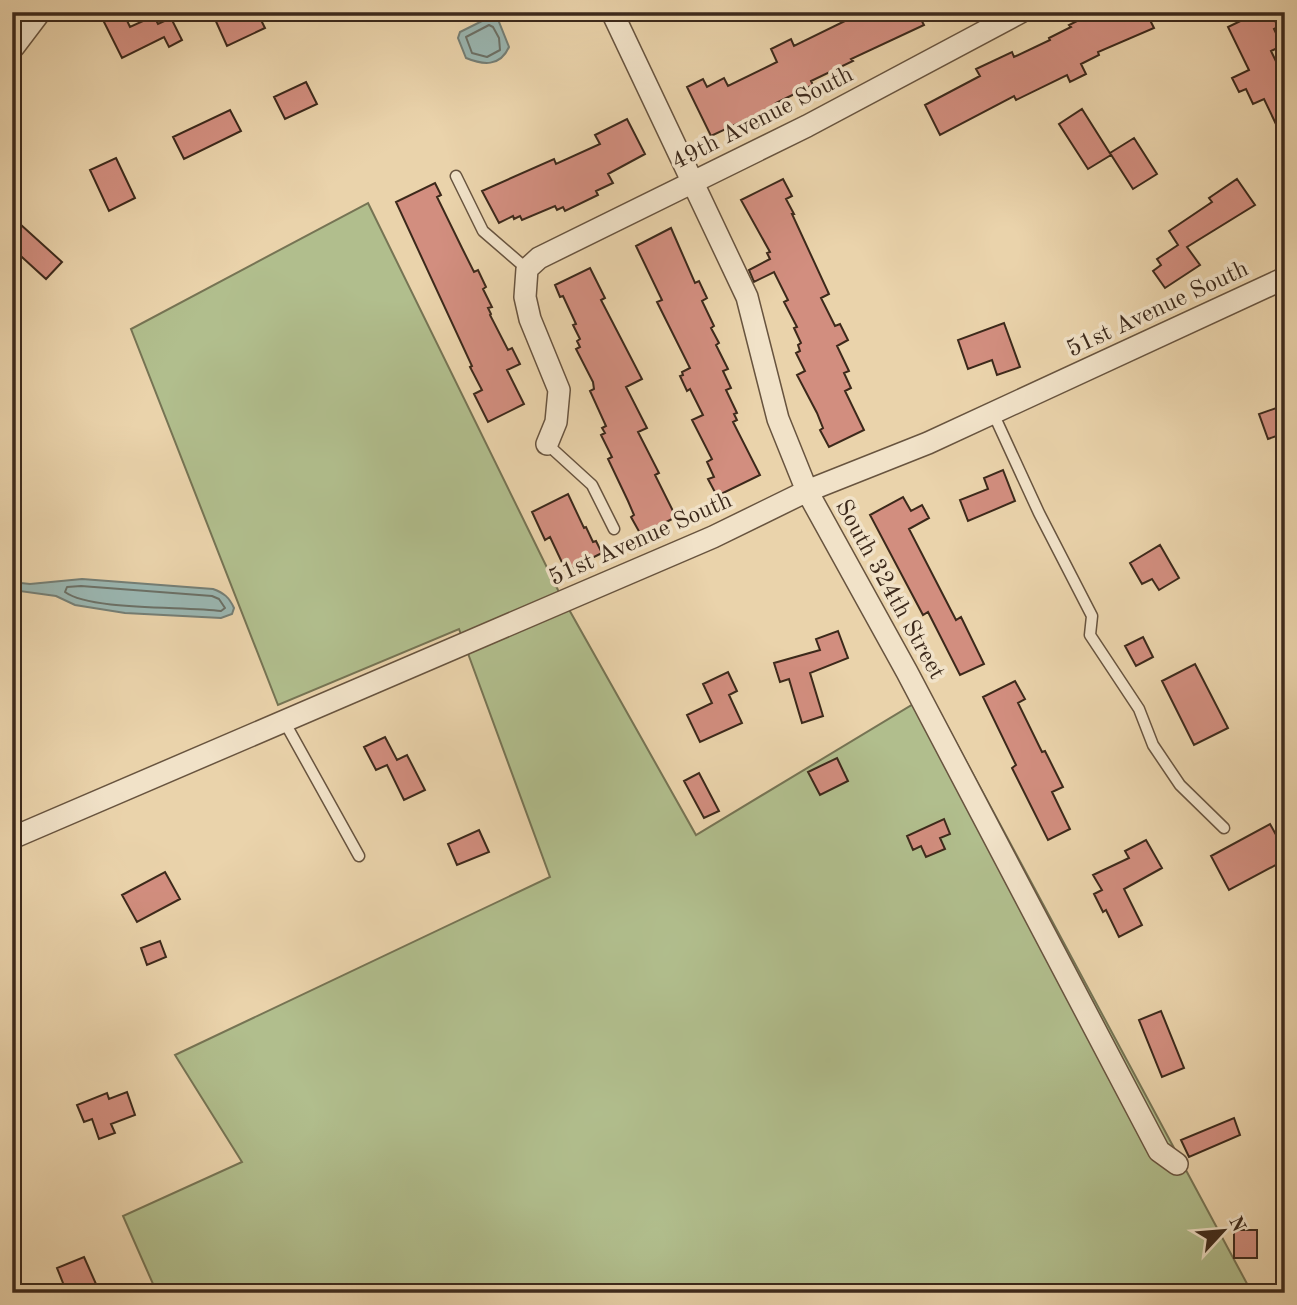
<svg xmlns="http://www.w3.org/2000/svg" width="1297" height="1305" font-family="'Old Standard TT',serif">
<style>
.green{fill:#b1be8d;stroke:#767454;stroke-width:2}
.water{fill:#9ab6b1;stroke:#747e75;stroke-width:2}
.lines{fill:none;stroke-linecap:round;stroke-linejoin:round}
.shore{stroke:#6b7066;stroke-width:2}
.building{fill:#d28e7f;stroke:#3c291b;stroke-width:2}
.service-casing{stroke:#68543f;stroke-width:13}
.minor-casing{stroke:#68543f;stroke-width:24}
.tertiary-casing{stroke:#68543f;stroke-width:29}
.service{stroke:#f1e2c8;stroke-width:10}
.minor{stroke:#f1e2c8;stroke-width:21}
.tertiary{stroke:#f1e2c8;stroke-width:26}
.labels{text-anchor:middle;stroke-width:7;stroke-linejoin:round;paint-order:stroke}
.street-label{font-size:24px;fill:#3c291b;stroke:#f1e2c8}
</style>
<rect width="100%" height="100%" fill="#ead3ab"/>
<filter id="stains"><feTurbulence type="fractalNoise" baseFrequency=".00286" numOctaves="4"/><feColorMatrix values="0 0 0 0 .2 0 0 0 0 .09 0 0 0 0 .02 0 0 0 .5 -.17"/></filter>
<radialGradient id="worn" r=".72"><stop offset=".6" stop-color="#630" stop-opacity="0"/><stop offset="1" stop-color="#630" stop-opacity=".3"/></radialGradient>
<!-- green -->
<path class="green" d="M368,203L558,590L696,835L930,694L1252,1293H157L123,1216L242,1162L175,1055L550,877L459,629L278,705L131,329Z"/>
<!-- water -->
<path class="water" d="M490,17H497L509,47C500,67 483,65 466,58L458,38L460,32Z
M82,579L213,589C224,593 229,597 234,608L232,614L221,618L125,613L75,605L56,596L12,590V582L30,584Z"/>
<g class="lines">
<!-- shore -->
<path class="shore" d="M489,25L493,27L499,38L500,50L487,57L472,53L466,37Z
M81,586L212,596L219,599L225,608L221,611C185,606 91,611 65,592L67,587Z"/>
</g>
<!-- building -->
<path class="building" d="M99,12H123L130,27L154,16L158,24L171,18L182,40L169,47L164,37L122,58Z
M225,12H257L265,28L227,46L214,17Z
M841,12H917L924,25L851,59L853,61L811,81L813,85L776,103L777,105L711,136L687,87L703,79L707,87L724,78L728,86L777,62L771,49L791,39L794,46L845,21Z
M1095,12H1146L1154,28L1098,52L1099,55L1081,64L1086,74L1070,82L1067,75L1016,100L1014,96L940,135L925,105L980,76L976,69L1012,52L1014,57L1050,40L1049,38L1071,27L1069,25Z
M1259,12H1271L1278,27L1274,29L1282,46L1271,51L1285,80V143L1264,99L1253,104L1246,89L1239,92L1232,78L1249,70L1228,27Z
M306,82L317,104L285,119L274,97Z
M1082,109L1111,155L1088,169L1059,124Z
M230,110L241,131L184,159L173,137Z
M627,119L645,154L608,174L613,183L596,191L598,195L565,211L563,207L557,210L555,206L522,220L520,216L514,219L513,216L499,223L482,191L554,159L556,164L600,144L595,135Z
M1134,138L1157,174L1133,189L1110,153Z
M116,158L135,198L109,211L90,170Z
M783,179L792,196L786,199L794,214H792L829,294L821,298L835,326L840,324L848,340L837,346L849,371L844,373L851,388L845,391L864,430L829,447L820,430L823,428L817,413L797,375L805,371L796,353L800,351L798,345L801,343L794,328L797,327L784,302L788,300L774,272L754,282L749,270L770,259L767,253L770,252L741,200Z
M1237,179L1255,205L1187,247L1200,265L1165,288L1153,271L1161,265L1157,259L1178,245L1169,231L1212,202L1209,198Z
M435,183L441,195L437,197L462,248L474,272L478,270L486,287L483,289L492,307L488,308L491,314L490,315L508,350L512,348L520,364L507,370L524,404L488,422L474,394L482,390L470,367L472,366L396,202Z
M20,224L62,262L46,279L12,248V233Z
M671,228L695,283L699,281L707,298L702,301L714,326L711,328L719,343L716,345L728,369L723,371L731,388L726,390L737,413L734,414L737,420L733,422L760,475L717,496L708,479L714,477L707,462L712,459L692,420L703,415L690,389L687,391L680,376L683,375L682,372L690,368L657,302L662,300L636,246Z
M590,268L605,298L601,300L642,379L626,387L647,428L638,432L659,473L655,475L676,517L641,535L631,517L634,515L628,501L608,459L612,457L601,435L605,433L602,428L606,426L590,391L594,389L593,382L576,349L580,347L577,341L580,339L573,325L576,324L563,296L560,297L555,285Z
M1004,323L1020,367L997,375L992,360L968,369L958,340Z
M1285,405V433L1268,439L1259,414Z
M1003,470L1015,501L968,521L960,500L988,489L984,478Z
M568,494L584,528L586,527L593,542L596,541L602,553L566,571L550,537L545,540L532,512Z
M903,497L911,511L922,505L929,518L909,529L956,620L961,617L984,664L960,675L928,612L923,615L870,515Z
M1160,545L1179,578L1159,590L1152,579L1142,584L1130,563Z
M838,631L848,658L810,673L823,716L802,723L789,679L780,682L774,663L820,650L816,639Z
M1143,637L1153,657L1136,666L1125,646Z
M1195,664L1228,728L1194,745L1162,681Z
M728,672L737,691L729,695L742,723L700,742L687,715L712,703L703,684Z
M1015,681L1025,699L1018,703L1042,752L1045,751L1063,787L1052,792L1070,829L1048,840L1012,768L1016,765L983,697Z
M385,737L397,760L407,755L425,790L404,800L387,765L376,770L364,747Z
M837,758L848,781L820,795L808,772Z
M699,773L719,811L704,818L684,781Z
M944,819L950,834L940,838L945,849L926,857L921,846L913,850L907,836Z
M1270,824L1285,851V860L1229,890L1211,856Z
M479,830L489,852L457,865L448,844Z
M1146,840L1162,868L1124,889L1142,925L1119,937L1106,910L1103,912L1094,894L1102,890L1093,875L1129,858L1125,851Z
M165,872L180,899L137,922L122,895Z
M160,941L166,957L147,965L141,948Z
M1161,1011L1184,1068L1162,1077L1139,1020Z
M127,1092L135,1115L111,1124L115,1133L99,1139L92,1119L84,1122L77,1105L107,1093L109,1099Z
M1234,1118L1240,1135L1189,1157L1181,1140Z
M1234,1230H1257V1258H1234Z
M84,1257L100,1293H67L57,1268Z"/>
<g class="lines">
<defs>
<path id="service" d="M456,176L483,231L527,269
M993,413L1039,513L1092,616L1090,635L1139,709L1153,745L1180,785L1224,828
M547,444L592,485L614,529
M284,721L359,856"/>
<path id="minor" d="M612,12L747,297L778,419L807,491L907,672L1159,1151L1177,1164
M547,444L556,422L559,390L530,319L525,297L527,269L539,258L807,126L1021,12
M12,838L713,537L807,491L928,443L1285,278"/>
<path id="tertiary" d="M12,45L37,12"/>
</defs>
<!-- service casing -->
<use href="#service" class="service-casing"/>
<!-- minor casing -->
<use href="#minor" class="minor-casing"/>
<!-- tertiary casing -->
<use href="#tertiary" class="tertiary-casing"/>
<!-- service -->
<use href="#service" class="service"/>
<!-- minor -->
<use href="#minor" class="minor"/>
<!-- tertiary -->
<use href="#tertiary" class="tertiary"/>
</g>
<g class="labels">
<!-- street labels -->
<g class="street-label">
<text transform="translate(762 117) rotate(-27)" y="8">49th Avenue South</text>
<text transform="translate(1157 308) rotate(-25)" y="8">51st Avenue South</text>
<text transform="translate(640 538) rotate(-24)" y="8">51st Avenue South</text>
<text transform="translate(891 589) rotate(61)" y="8">South 324th Street</text>
</g>
</g>
<!-- margin -->
<rect width="1297" height="1305" fill="none" stroke="#ead3ab" stroke-width="42"/>
<rect x="14" y="14" width="1269" height="1277" fill="none" stroke="#3c291b" stroke-width="3.5"/>
<rect x="21" y="21" width="1255" height="1263" fill="none" stroke="#3c291b" stroke-width="2"/>
<!-- north arrow -->
<g transform="translate(1223 1231) rotate(64)" stroke="#f1e2c8" stroke-width="5" paint-order="stroke">
<path d="M0-5L12 26L0 18L-12 26Z" fill="#3c291b"/>
<text y="-10" font-size="19" font-weight="bold" text-anchor="middle" fill="#3c291b">N</text>
</g>
<rect width="100%" height="100%" filter="url(#stains)"/>
<rect width="100%" height="100%" fill="url(#worn)"/>
</svg>
